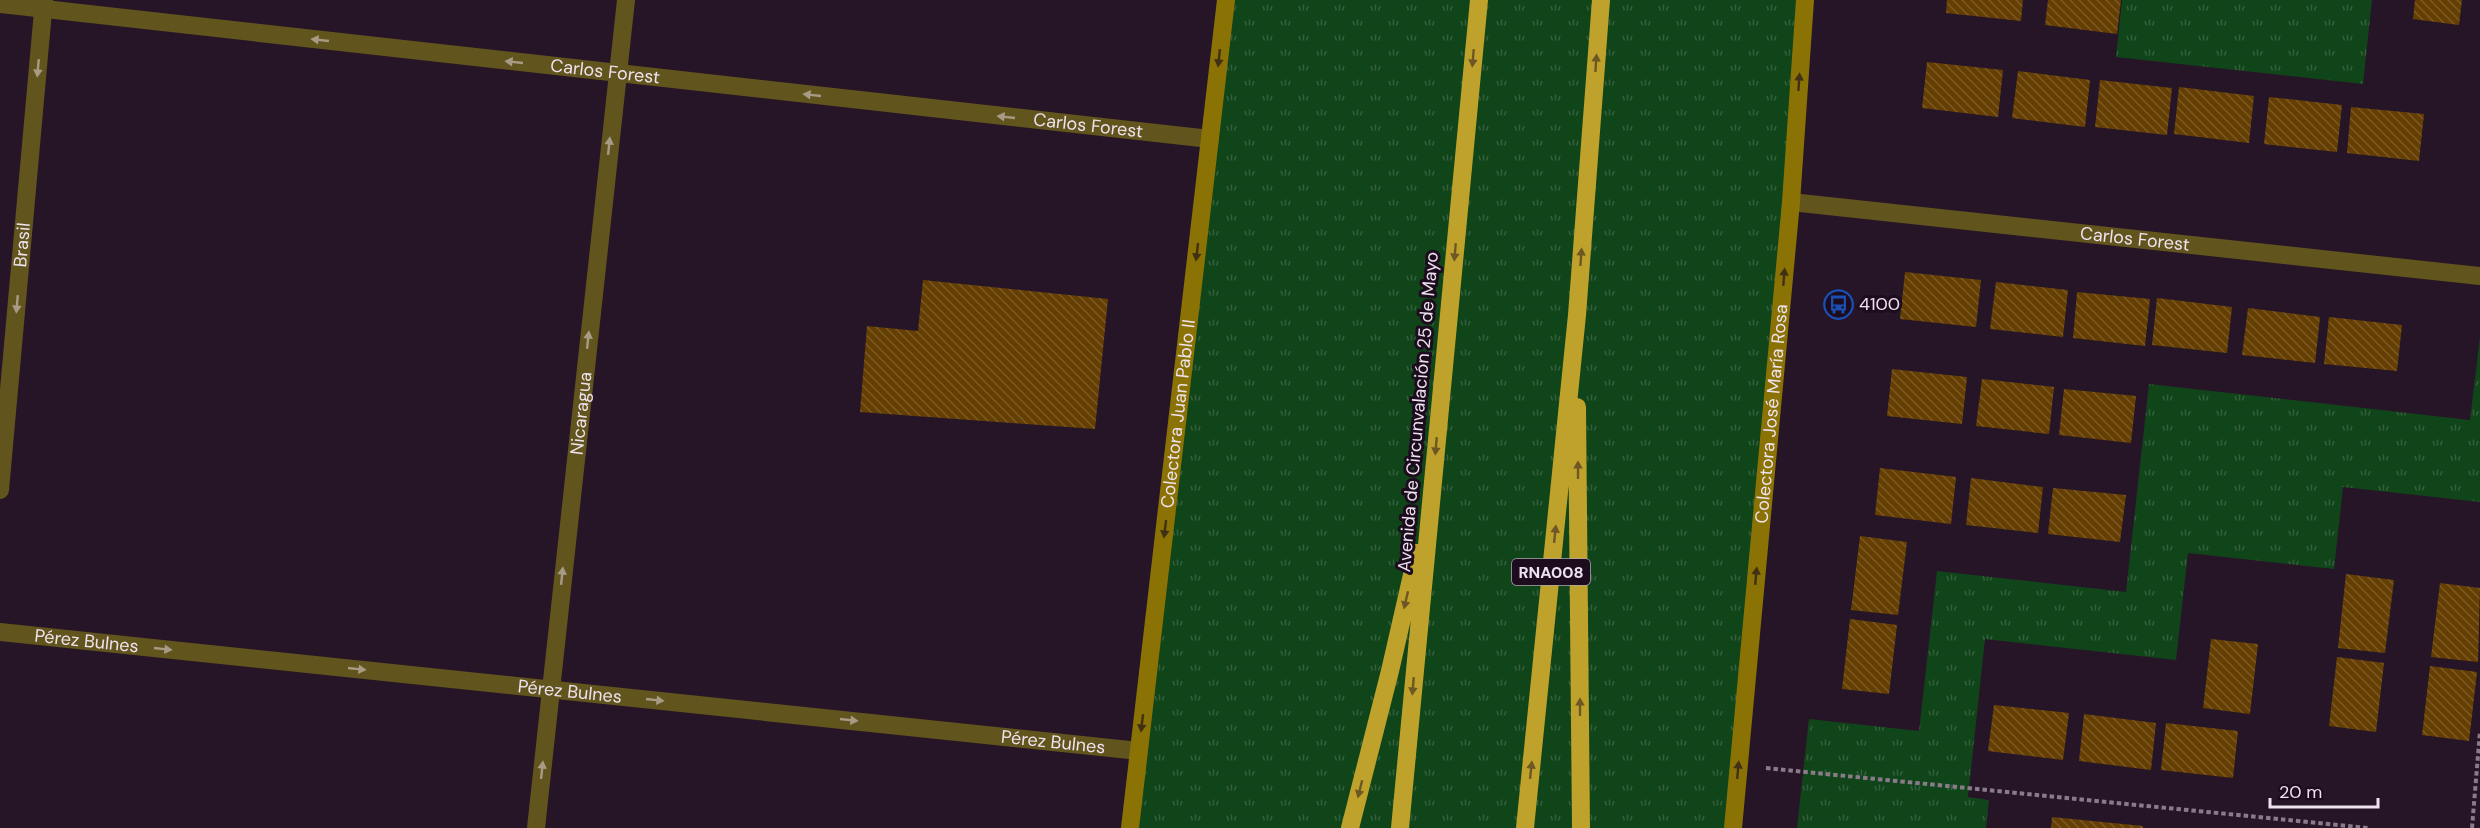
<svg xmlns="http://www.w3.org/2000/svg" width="2480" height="828" font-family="'DM Sans',sans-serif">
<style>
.grass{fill:url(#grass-tufts)}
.building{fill:url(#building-back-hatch)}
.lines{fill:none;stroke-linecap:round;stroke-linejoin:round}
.path{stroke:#8a7b8b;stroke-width:4;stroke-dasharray:4.5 3;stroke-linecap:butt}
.street{stroke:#62541d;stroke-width:18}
.secondary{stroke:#8a7304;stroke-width:18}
.highway{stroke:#bfa22b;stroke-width:18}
.oneway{fill:#a89b86}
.oneway2{fill:#423015}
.oneway3{fill:#6e5724}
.labels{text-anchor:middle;stroke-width:6;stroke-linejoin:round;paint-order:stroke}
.shield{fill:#1c0c1e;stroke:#afa2b0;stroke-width:1.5}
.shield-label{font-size:16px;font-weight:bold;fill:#eee2ef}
.street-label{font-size:18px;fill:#eee2ef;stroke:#1c0c1e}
.poi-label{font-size:18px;fill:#eee2ef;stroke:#1c0c1e;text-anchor:start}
</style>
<defs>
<pattern id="grass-tufts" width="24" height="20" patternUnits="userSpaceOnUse" patternTransform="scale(1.5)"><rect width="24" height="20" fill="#104419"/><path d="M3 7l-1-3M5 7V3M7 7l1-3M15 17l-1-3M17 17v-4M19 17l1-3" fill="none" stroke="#335f3b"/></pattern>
<pattern id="building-back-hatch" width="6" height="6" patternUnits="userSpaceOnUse" patternTransform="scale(1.5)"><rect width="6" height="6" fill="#653f02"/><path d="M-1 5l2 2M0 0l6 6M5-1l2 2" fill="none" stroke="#7b5a27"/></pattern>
</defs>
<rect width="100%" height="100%" fill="#261527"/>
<!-- grass -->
<path class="grass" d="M1226,0H1805L1733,828H1130Z
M2122,0H2372L2363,84L2116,57Z
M2480,337V502L2343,487L2334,569L2188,553L2176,660L1985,639L1968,797L1989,800L1986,828H1797L1809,719L1919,731L1937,571L2126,592L2149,384L2470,420Z"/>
<!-- building -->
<path class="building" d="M1947,0H2023L2021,21L1946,13Z
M2048,0H2121L2117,34L2045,25Z
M2415,0H2462L2459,25L2413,19Z
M1927,62L2003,70L1998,117L1922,108Z
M2018,71L2090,80L2085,127L2012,118Z
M2100,80L2172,88L2167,135L2095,127Z
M2179,87L2254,96L2249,143L2174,134Z
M2269,97L2342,105L2337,152L2264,144Z
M2351,107L2424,114L2419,161L2347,153Z
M1905,272L1981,280L1976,327L1900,319Z
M923,280L1108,299L1095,429L860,412L867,326L918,331Z
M1996,282L2068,290L2063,337L1990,329Z
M2077,292L2150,299L2145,346L2073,338Z
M2157,298L2232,307L2227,353L2152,345Z
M2248,308L2320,317L2315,363L2242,355Z
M2329,317L2402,325L2397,371L2324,364Z
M1892,369L1967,377L1962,424L1887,416Z
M1982,379L2054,387L2049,434L1976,426Z
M2064,389L2136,396L2131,443L2059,435Z
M1880,468L1956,477L1951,524L1875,515Z
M1971,478L2043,487L2038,533L1966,525Z
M2053,488L2126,495L2120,542L2048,534Z
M1860,536L1907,542L1898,615L1851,610Z
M2346,574L2394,580L2385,653L2338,648Z
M2440,583L2480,588L2478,662L2431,657Z
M1850,619L1897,625L1889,694L1842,689Z
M2211,639L2258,644L2250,714L2203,708Z
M2337,657L2384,663L2376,732L2329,726Z
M2430,666L2477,672L2469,741L2422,735Z
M1994,705L2069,713L2063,760L1988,751Z
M2084,714L2156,723L2151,770L2079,761Z
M2166,723L2238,731L2233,778L2161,770Z
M2052,817L2143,826V828H2051Z"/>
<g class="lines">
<!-- path -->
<path class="path" d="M1766,768L2368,828
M2472,828L2480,731"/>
<!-- street -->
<g class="street">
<path id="s1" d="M0,4L1210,139"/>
<path id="s2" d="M1791,202L2480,276"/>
<path id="s3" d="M0,490L44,0"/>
<path id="s4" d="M0,632L1139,751"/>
<path id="s5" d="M536,828L626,0"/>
</g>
<!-- secondary -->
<g class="secondary">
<path id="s6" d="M1130,828L1226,0"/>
<path id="s7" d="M1733,828L1791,202L1805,0"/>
</g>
<!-- highway -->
<path class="highway" d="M1577,407L1581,828
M1350,828L1390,671L1417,553
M1400,828L1479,0
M1525,828L1577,315L1601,0"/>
</g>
<!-- one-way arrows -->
<defs><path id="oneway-solid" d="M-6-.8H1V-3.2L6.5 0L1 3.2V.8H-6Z" transform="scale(1.5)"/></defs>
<g class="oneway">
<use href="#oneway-solid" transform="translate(320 40) rotate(-174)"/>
<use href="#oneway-solid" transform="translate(514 62) rotate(-174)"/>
<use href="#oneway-solid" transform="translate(38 68) rotate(95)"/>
<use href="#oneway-solid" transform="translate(812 95) rotate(-174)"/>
<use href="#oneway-solid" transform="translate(1006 117) rotate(-174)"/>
<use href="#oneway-solid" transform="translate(609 146) rotate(-84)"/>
<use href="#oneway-solid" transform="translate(17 304) rotate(95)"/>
<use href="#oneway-solid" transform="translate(588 340) rotate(-84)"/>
<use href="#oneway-solid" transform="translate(562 576) rotate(-84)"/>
<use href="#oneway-solid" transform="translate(163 649) rotate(6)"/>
<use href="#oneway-solid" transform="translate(357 669) rotate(6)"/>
<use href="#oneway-solid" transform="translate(655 700) rotate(6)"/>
<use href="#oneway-solid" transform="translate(849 720) rotate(6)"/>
<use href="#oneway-solid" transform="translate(542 770) rotate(-84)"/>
</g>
<g class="oneway2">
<use href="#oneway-solid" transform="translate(1219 58) rotate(96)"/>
<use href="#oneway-solid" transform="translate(1799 82) rotate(-86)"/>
<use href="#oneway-solid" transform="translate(1197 252) rotate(97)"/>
<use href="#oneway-solid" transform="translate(1784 277) rotate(-85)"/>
<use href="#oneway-solid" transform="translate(1165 529) rotate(97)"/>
<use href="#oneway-solid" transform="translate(1756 576) rotate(-85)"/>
<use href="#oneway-solid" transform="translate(1142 723) rotate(97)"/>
<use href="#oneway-solid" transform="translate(1738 770) rotate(-85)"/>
</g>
<g class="oneway3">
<use href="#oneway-solid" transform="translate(1473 58) rotate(95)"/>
<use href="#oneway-solid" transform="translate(1596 63) rotate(-86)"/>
<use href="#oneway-solid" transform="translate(1455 252) rotate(95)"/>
<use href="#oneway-solid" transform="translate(1581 257) rotate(-86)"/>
<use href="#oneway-solid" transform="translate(1436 446) rotate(95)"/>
<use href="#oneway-solid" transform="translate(1578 470) rotate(-90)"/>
<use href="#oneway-solid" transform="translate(1555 534) rotate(-84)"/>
<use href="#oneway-solid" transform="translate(1406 600) rotate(103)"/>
<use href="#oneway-solid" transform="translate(1413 686) rotate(95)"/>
<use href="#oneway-solid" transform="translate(1580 707) rotate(-90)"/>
<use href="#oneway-solid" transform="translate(1531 770) rotate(-84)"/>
<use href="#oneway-solid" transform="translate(1360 789) rotate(104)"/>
</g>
<!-- icons -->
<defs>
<symbol id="bus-ring" viewBox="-11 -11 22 22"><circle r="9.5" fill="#1c0c1e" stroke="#1a4fb4" stroke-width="1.5"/><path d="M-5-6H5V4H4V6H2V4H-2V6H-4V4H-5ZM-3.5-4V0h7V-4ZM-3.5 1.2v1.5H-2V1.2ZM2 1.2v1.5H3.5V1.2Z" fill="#1a4fb4"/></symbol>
</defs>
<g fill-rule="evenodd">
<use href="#bus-ring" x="1822" y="288" width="33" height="33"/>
</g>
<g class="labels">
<!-- shield labels -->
<rect class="shield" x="1512" y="559" width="78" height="26" rx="4.5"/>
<g class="shield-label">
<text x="1551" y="578">RNA008</text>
</g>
<!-- street labels -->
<g class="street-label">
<text dy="6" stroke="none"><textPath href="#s1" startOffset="609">Carlos Forest</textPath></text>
<text dy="6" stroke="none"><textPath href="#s1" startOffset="1095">Carlos Forest</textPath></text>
<text dy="6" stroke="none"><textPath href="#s2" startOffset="346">Carlos Forest</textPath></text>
<text dy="6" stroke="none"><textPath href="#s3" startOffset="246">Brasil</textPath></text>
<text transform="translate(1418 412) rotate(-85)" y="6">Avenida de Circunvalación 25 de Mayo</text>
<text dy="6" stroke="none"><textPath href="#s5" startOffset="417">Nicaragua</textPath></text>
<text dy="6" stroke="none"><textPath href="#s6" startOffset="417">Colectora Juan Pablo II</textPath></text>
<text dy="6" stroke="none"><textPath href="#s7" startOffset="416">Colectora José María Rosa</textPath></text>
<text dy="6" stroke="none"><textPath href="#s4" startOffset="87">Pérez Bulnes</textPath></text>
<text dy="6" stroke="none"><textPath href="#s4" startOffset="573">Pérez Bulnes</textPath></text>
<text dy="6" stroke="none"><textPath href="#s4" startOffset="1059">Pérez Bulnes</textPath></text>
</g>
<!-- poi labels -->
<g class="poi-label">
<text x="1859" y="310">4100</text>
</g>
</g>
<!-- scale -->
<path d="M2270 798v9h108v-9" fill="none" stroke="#eee2ef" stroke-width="3"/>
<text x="2279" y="798" font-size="18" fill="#eee2ef" stroke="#1c0c1e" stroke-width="4.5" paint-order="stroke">20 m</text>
</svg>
